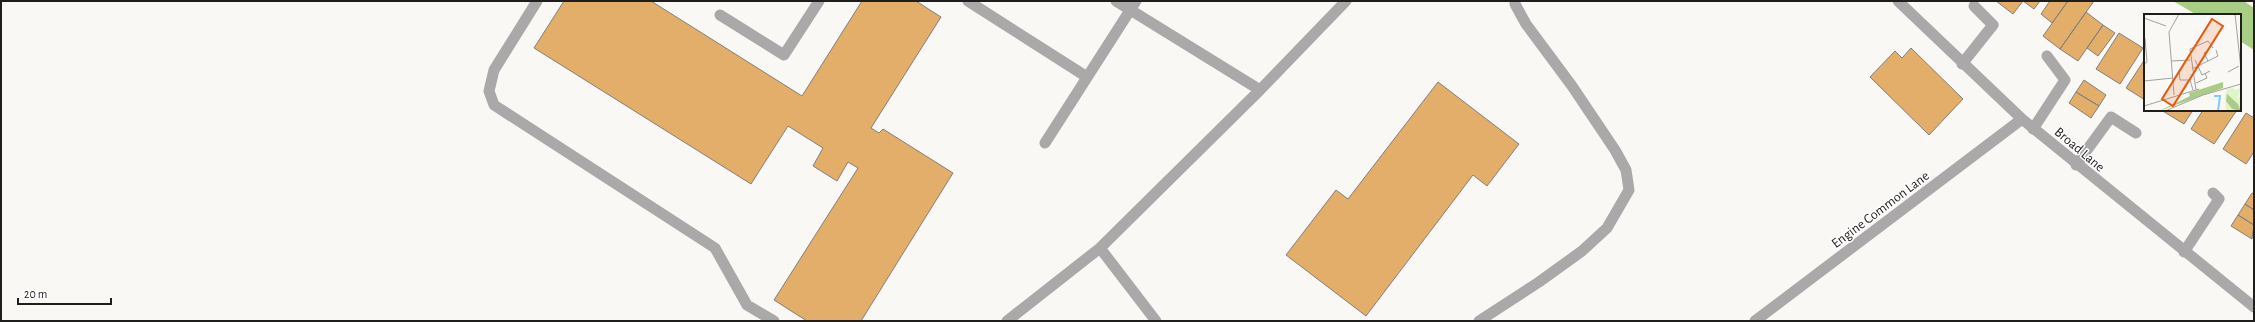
<svg xmlns="http://www.w3.org/2000/svg" width="2255" height="322" font-family="'Alegreya Sans',sans-serif">
<style>
.forest{fill:#a9cd85}
.building{fill:#e3ad6a;stroke:#82807d}
.lines{fill:none;stroke-linecap:round;stroke-linejoin:round}
.service{stroke:#aaa8a8;stroke-width:11}
.minor{stroke:#aaa8a8;stroke-width:11}
.labels{text-anchor:middle;stroke-width:3;stroke-linejoin:round;paint-order:stroke}
.street-label{font-size:14px;fill:#1f1e1d;stroke:#fff}
.inset-river{fill:none;stroke:#7ecbfe;stroke-width:2}
.inset-road{fill:none;stroke:#a2a19f;stroke-width:1}
.view{fill:#e8590c;fill-opacity:0.15;stroke:#e8590c;stroke-width:2}
.inset-edge{fill:none;stroke:#1f1e1d;stroke-width:2}
</style>
<rect width="100%" height="100%" fill="#faf8f5"/>
<!-- forest -->
<path class="forest" d="M2173,1H2244L2254,8V50L2240,41V15H2197Z"/>
<!-- building -->
<path class="building" d="M564,1H651L802,96L862,1H916L941,17L871,128L879,133L883,129L953,173L861,321H807L774,300L858,168L848,162L837,181L813,166L823,148L788,126L751,184L534,48Z
M1996,1H2023L2013,14Z
M2023,1H2040L2034,9Z
M2050,1H2068L2052,23L2041,14Z
M2068,1H2094L2060,49L2043,36Z
M2086,12L2103,25L2078,61L2060,49Z
M2103,25L2115,33L2098,56L2087,48Z
M2119,33L2143,48L2120,84L2096,69Z
M1911,48L1963,99L1929,135L1870,77L1895,51L1902,58Z
M2145,59V100L2126,88Z
M2084,80L2106,95L2099,106L2076,92Z
M1438,82L1519,144L1487,186L1473,175L1366,316L1286,255L1336,190L1348,199Z
M2076,92L2099,106L2091,118L2069,103Z
M2161,110H2193L2184,124Z
M2203,110H2237L2214,144L2191,129Z
M2246,113L2254,118V152L2246,164L2223,149Z
M2252,193L2254,194V210L2245,204Z
M2245,204L2254,210V225L2238,215Z
M2238,215L2254,225L2252,239L2231,226Z"/>
<g class="lines">
<!-- service -->
<path class="service" d="M537,1L494,70L489,91L494,105L715,248L747,305L774,321
M968,1L1087,77
M1116,1L1260,90
M720,15L784,55L819,1
M1962,64L1993,25L1974,6
M2033,129L2065,80L2047,56
M1045,143L1136,1
M2076,165L2111,117L2136,133
M1100,248L1156,321
M2184,252L2219,199L2213,193
M1007,321L1100,248L1260,90L1346,1
M1479,321L1539,282L1582,251L1607,228L1629,190L1626,170L1615,150L1572,86L1526,24L1515,4V1"/>
<!-- minor -->
<path class="minor" d="M1898,1L2022,119L2254,307
M1755,321L2022,119"/>
</g>
<g class="labels">
<!-- street labels -->
<g class="street-label">
<text transform="translate(2080 149) rotate(40)" y="5">Broad Lane</text>
<text transform="translate(1880 209) rotate(-37)" y="5">Engine Common Lane</text>
</g>
</g>
<!-- overview -->
<g transform="translate(2144 14)">
<rect width="97" height="97" fill="#faf8f5"/>
<path d="M90,74V76L97,74L94,84L97,82V94L84,81L82,87L89,97H82L81,81L83,75Z" fill="#ddf5c7"/>
<path d="M79,68V74L15,97L46,82L45,79ZM83,80L94,90L97,97L88,95L82,87Z" fill="#a9cd85"/>
<path class="inset-river" d="M70,82H76L74,97"/>
<path class="inset-road" d="M91,0L97,55M0,4L22,12M63,37L60,39L64,47M51,46L58,61L66,57M28,47L46,46M0,50L3,48L1,24M48,55L74,42L72,36M35,56L36,66H46L49,76M84,58L95,52M0,67L29,64M52,69L63,64L61,59M52,76L46,35L64,27L69,34M30,81L25,18L35,0M0,92L55,75M21,97L59,81L97,70"/>
<path class="view" d="M68,5L79,12L29,92L18,85Z"/>
<rect width="97" height="97" class="inset-edge"/>
</g>
<!-- border -->
<rect width="2255" height="322" fill="none" stroke="#1f1e1d" stroke-width="4"/>
<!-- scale -->
<path d="M18 298v6h93v-6" fill="none" stroke="#1f1e1d" stroke-width="2"/>
<text x="24" y="298" font-size="12" fill="#1f1e1d" stroke="#ffffff" stroke-width="3" paint-order="stroke">20 m</text>
</svg>
